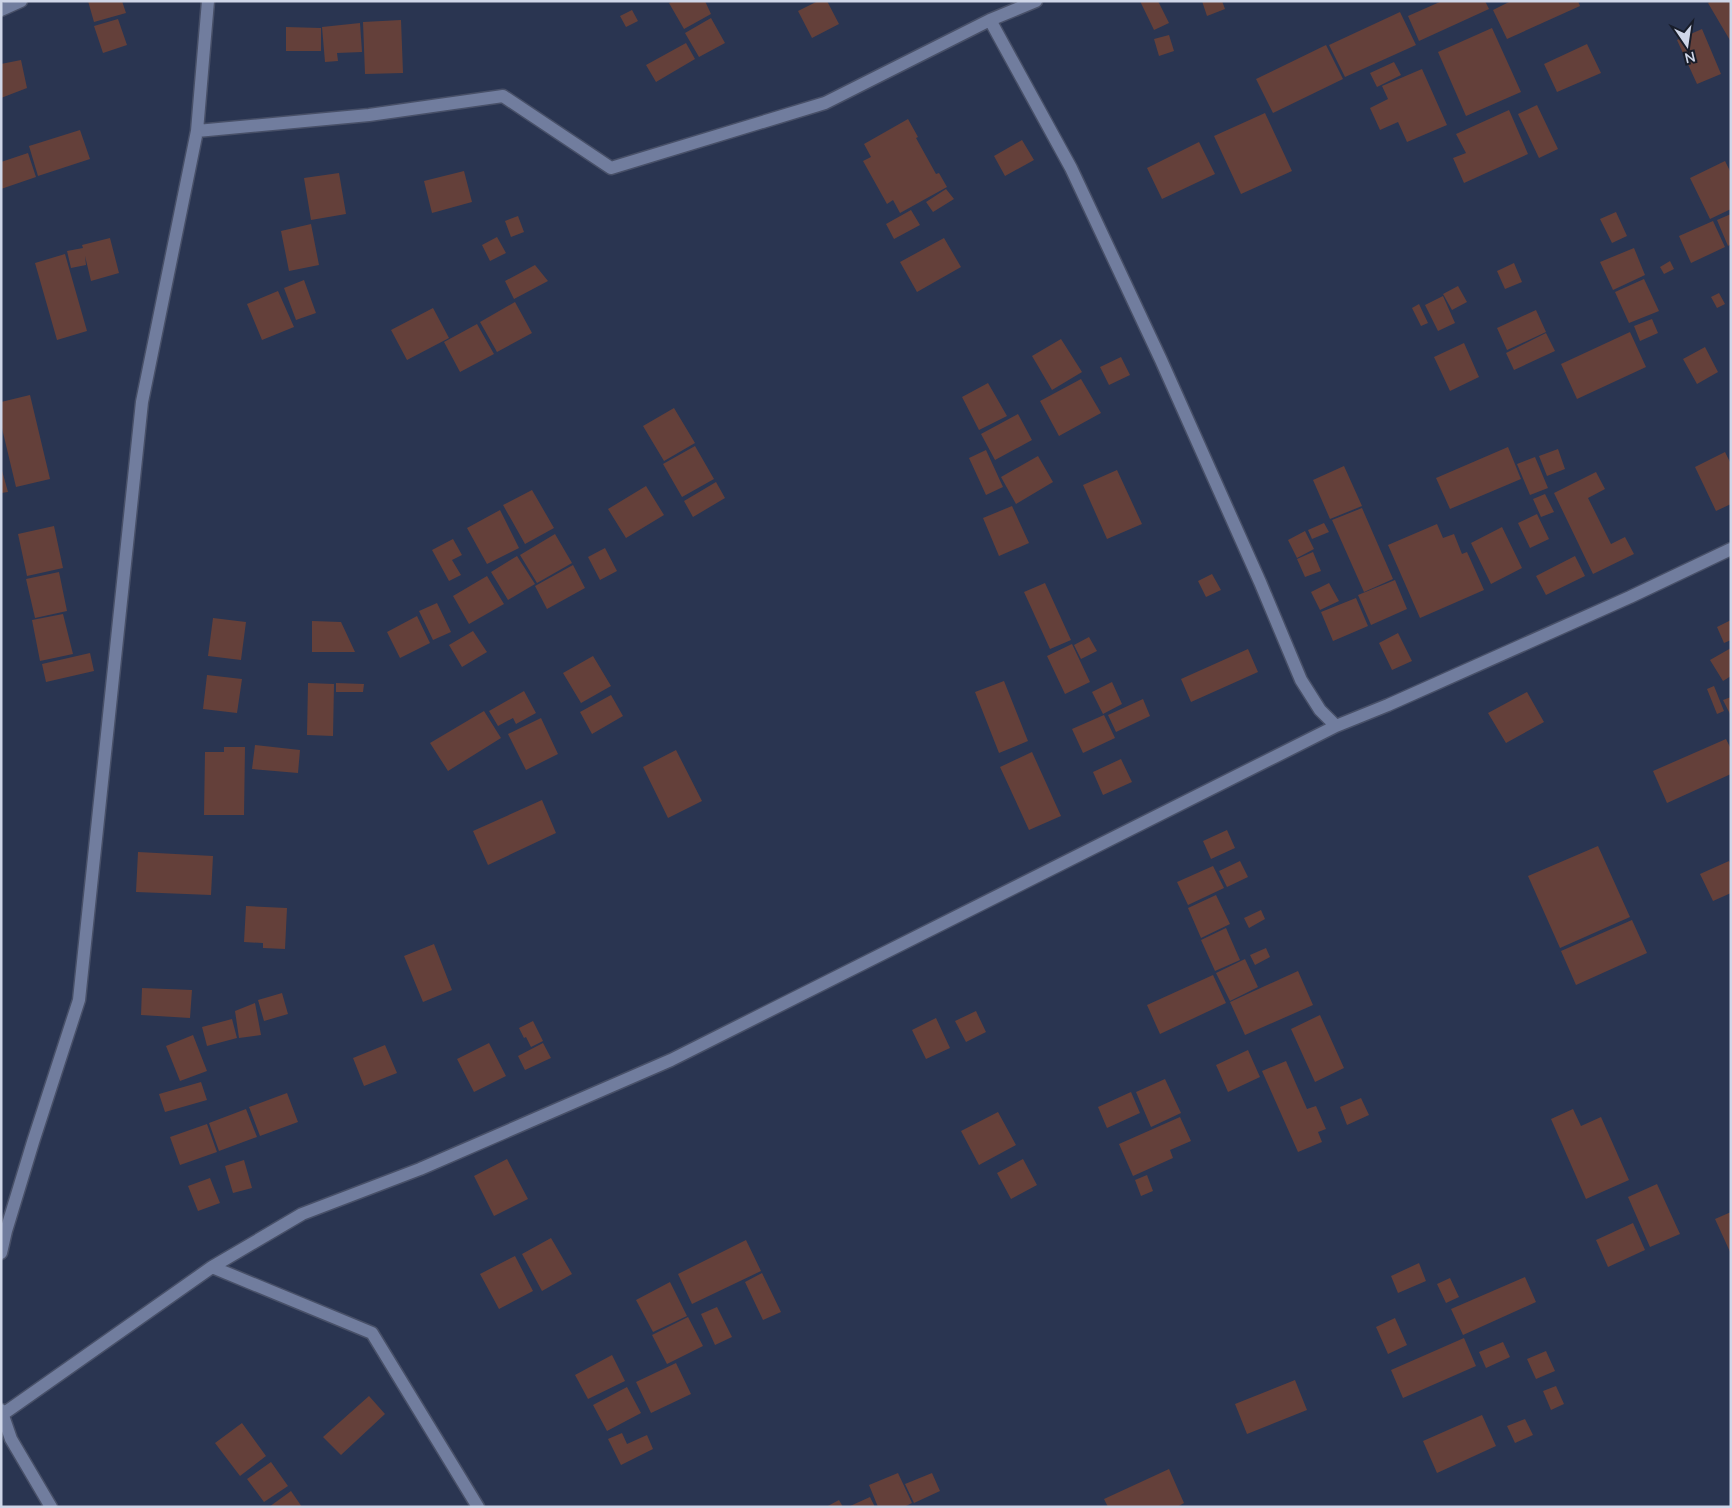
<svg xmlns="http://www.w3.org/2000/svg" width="1732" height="1508" font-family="'Nunito Sans',sans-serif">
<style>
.building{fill:#64403a}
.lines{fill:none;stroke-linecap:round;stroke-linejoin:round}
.minor-casing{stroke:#485068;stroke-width:15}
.minor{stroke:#717d9e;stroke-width:12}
</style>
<rect width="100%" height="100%" fill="#2a3551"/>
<!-- building -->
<path class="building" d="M88,1H122L126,13L94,22Z
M673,1H705L711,14L684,29L669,3Z
M818,1H827L839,24L812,38L798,11Z
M1140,1H1158L1169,23L1154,30Z
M1202,1H1222L1225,9L1207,16Z
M1442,1H1485L1489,9L1419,41L1408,16Z
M1511,1H1578L1580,6L1507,39L1493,10Z
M1711,1H1731V42L1708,3Z
M632,10L638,21L626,27L620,16Z
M1400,12L1416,45L1345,77L1329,45Z
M711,18L725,43L699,57L685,33Z
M118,19L127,45L103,53L94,26Z
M401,20L403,73L365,74L363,22Z
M360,23L362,52L337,53L338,61L325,62L322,27Z
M286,27L321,28V51H286Z
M1492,28L1521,92L1466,116L1438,52Z
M1702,29L1721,74L1697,84L1677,40Z
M1169,35L1174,51L1159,56L1154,39Z
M686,43L695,59L656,82L646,65Z
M1587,44L1601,73L1557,92L1544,64Z
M1326,45L1343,79L1273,113L1256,79Z
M21,60L27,88L1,98V64Z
M1394,62L1401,75L1377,87L1370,73Z
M1422,69L1447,125L1407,142L1398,122L1380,130L1370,108L1388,99L1382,86Z
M1537,105L1558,149L1539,158L1518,114Z
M1509,110L1528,154L1464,183L1453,158L1466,153L1456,134Z
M1265,113L1292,171L1241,194L1214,136Z
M908,119L918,137L916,138L936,174L939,173L947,187L900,213L893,200L887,204L863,161L871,157L864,144Z
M80,130L90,159L38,176L29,146Z
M1022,140L1034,160L1005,176L994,156Z
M1199,142L1215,174L1162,199L1147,168Z
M28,153L36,177L1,189V162Z
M1725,161L1731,173V209L1710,219L1690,178Z
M464,171L472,202L432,213L424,181Z
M339,173L346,214L311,220L304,178Z
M946,189L954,199L933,212L926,202Z
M911,210L920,225L894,239L886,224Z
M1616,212L1627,236L1612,243L1600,219Z
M1731,214V244L1728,246L1717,220Z
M518,216L524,232L511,237L505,221Z
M1713,221L1725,247L1691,263L1679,236Z
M311,224L319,265L289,271L281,231Z
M497,237L506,253L490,261L482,245Z
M110,238L119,273L91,281L85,256L86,265L71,268L67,251L83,248L82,245Z
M944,238L961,267L917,292L900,262Z
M1634,248L1645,275L1613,290L1600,262Z
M65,254L87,331L57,340L35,263Z
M1670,261L1674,269L1664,274L1660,267Z
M1514,263L1522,282L1505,289L1497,271Z
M535,265L548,281L514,299L505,281Z
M1644,279L1659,311L1629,323L1615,292Z
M304,280L316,313L296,320L284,288Z
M1458,286L1467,302L1452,310L1443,294Z
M278,291L294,327L262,340L247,304Z
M1719,293L1725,304L1717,308L1711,297Z
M1443,296L1455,323L1438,331L1425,305Z
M515,302L532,333L497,352L480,322Z
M1419,304L1428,323L1421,326L1412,308Z
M433,308L449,338L407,360L391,330Z
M1536,310L1546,332L1507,350L1497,328Z
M1652,319L1658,333L1640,341L1634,326Z
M477,324L494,354L460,372L444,342Z
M1630,332L1646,367L1577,399L1561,364Z
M1546,333L1555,351L1514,370L1506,353Z
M1061,339L1082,372L1052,390L1032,356Z
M1464,343L1479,377L1450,391L1434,357Z
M1705,347L1718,372L1697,384L1683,359Z
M1121,357L1130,375L1109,385L1100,367Z
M1081,379L1101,413L1059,436L1040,401Z
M988,383L1007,416L979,430L962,397Z
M30,395L50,479L16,487L1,424V402Z
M674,408L695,443L664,461L643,426Z
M1018,414L1032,440L995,460L981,434Z
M695,446L714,479L682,497L663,464Z
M1508,447L1521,479L1450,509L1436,478Z
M1558,449L1565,469L1547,476L1539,456Z
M986,450L1003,487L986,495L969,458Z
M1725,452L1731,464V504L1716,511L1695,467Z
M1038,456L1053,482L1016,504L1001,477Z
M1535,457L1548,488L1530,495L1517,464Z
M1344,466L1362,506L1330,519L1313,480Z
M1,467L8,492L1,493Z
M1117,470L1142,524L1107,539L1083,485Z
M1596,472L1605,489L1588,498L1611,544L1625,537L1634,554L1593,574L1554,493Z
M716,482L725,498L693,517L684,501Z
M646,486L664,515L626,538L608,509Z
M532,490L554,528L525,544L503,505Z
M1545,494L1554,512L1541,517L1533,499Z
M1012,506L1029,543L999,556L983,518Z
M1362,508L1393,579L1364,592L1332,520Z
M500,510L519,548L487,564L467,528Z
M1537,514L1549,539L1530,548L1518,523Z
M1324,523L1329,532L1312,539L1308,530Z
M1437,524L1443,538L1454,534L1462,554L1467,552L1484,590L1420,618L1388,545Z
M54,526L63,568L27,576L18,534Z
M1502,527L1522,568L1491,584L1471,543Z
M1305,531L1314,549L1297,558L1288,540Z
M555,534L572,563L537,583L520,555Z
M453,539L462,555L452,560L461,575L449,581L432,550Z
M605,548L617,571L600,580L588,557Z
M1313,552L1321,571L1305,577L1297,559Z
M517,556L535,584L508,600L491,572Z
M1575,556L1585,576L1546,595L1536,576Z
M573,565L585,588L547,609L535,586Z
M59,572L67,611L35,618L26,579Z
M1212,574L1221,590L1206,597L1198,581Z
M487,576L504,604L469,624L453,596Z
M1395,580L1407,609L1371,625L1358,595Z
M1045,583L1071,640L1050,649L1024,592Z
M1329,583L1339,601L1320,610L1311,592Z
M1356,598L1368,626L1333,641L1321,612Z
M437,603L451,632L433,640L419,611Z
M63,614L73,654L40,661L32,620Z
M417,616L430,643L400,658L387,632Z
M213,618L246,622L241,660L208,656Z
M1731,620V640L1724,643L1717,627Z
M312,621L341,622L355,652H312Z
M473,631L487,652L462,667L449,645Z
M1398,633L1412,661L1392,670L1379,643Z
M1089,637L1097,651L1081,659L1074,645Z
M1072,644L1090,682L1065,694L1047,656Z
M1731,648V676L1723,681L1710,660Z
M1248,649L1258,672L1191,702L1181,679Z
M90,653L94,671L46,682L42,664Z
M593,656L611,686L581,703L563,673Z
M207,675L242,679L237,713L203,709Z
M1004,681L1028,741L999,753L975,692Z
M1112,682L1122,704L1103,714L1092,692Z
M308,683L334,684L333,736L307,735Z
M336,683L364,684L363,692H336Z
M1714,686L1724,711L1717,714L1707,689Z
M524,691L536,713L516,724L513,718L498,726L489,711Z
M1527,692L1544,722L1506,743L1488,713Z
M611,695L623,716L592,734L580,712Z
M1731,697V716L1723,700Z
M1143,699L1150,716L1116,732L1108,715Z
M484,711L501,738L448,771L430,743Z
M1104,715L1115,738L1083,753L1072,729Z
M541,718L558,754L526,770L508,734Z
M1726,739L1731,749V774L1667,803L1653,771Z
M255,745L300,750L298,773L252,769Z
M224,747H245L244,815H204L205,752H224Z
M676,750L702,801L668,818L643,767Z
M1032,752L1061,816L1029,830L1000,767Z
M1121,759L1132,782L1103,795L1093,772Z
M542,800L556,833L488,865L473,831Z
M1227,830L1235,848L1211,859L1203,841Z
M1598,846L1630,917L1560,948L1528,876Z
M138,852L213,856L211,895L136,892Z
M1240,861L1248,877L1227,887L1219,871Z
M1729,861L1731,865V893L1713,901L1700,874Z
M1213,866L1224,888L1188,905L1177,882Z
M1216,895L1230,924L1201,938L1188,908Z
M246,906L287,908L285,949L263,948V943L244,942Z
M1261,910L1265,919L1249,928L1244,918Z
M1632,920L1647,953L1576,985L1561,951Z
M1226,928L1240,960L1215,971L1201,940Z
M434,944L452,990L423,1002L404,956Z
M1266,948L1270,957L1255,965L1250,955Z
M1245,959L1258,987L1230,1001L1216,973Z
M1298,971L1313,1005L1245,1035L1230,1002Z
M1213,975L1226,1003L1160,1034L1147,1005Z
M142,988L192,990L190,1018L141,1015Z
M282,993L288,1014L264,1021L258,1000Z
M255,1003L261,1035L239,1038L235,1011Z
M976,1011L986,1032L966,1042L955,1021Z
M1320,1015L1344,1068L1315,1082L1291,1029Z
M936,1018L950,1048L926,1059L912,1030Z
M232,1019L237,1038L207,1046L202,1027Z
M533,1021L543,1041L531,1047L526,1037L524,1038L519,1028Z
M193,1035L207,1071L180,1081L166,1046Z
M489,1043L506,1076L474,1092L457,1059Z
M543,1043L551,1058L525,1070L518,1056Z
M385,1045L397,1073L364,1086L353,1058Z
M1248,1050L1260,1077L1228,1092L1216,1065Z
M1286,1061L1307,1109L1316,1106L1326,1129L1318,1132L1322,1142L1298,1152L1262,1071Z
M1165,1079L1181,1113L1151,1127L1136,1092Z
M201,1082L207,1100L165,1112L159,1094Z
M1131,1092L1140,1113L1107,1128L1098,1107Z
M287,1093L298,1122L260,1136L249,1107Z
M1361,1098L1369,1115L1347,1125L1340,1107Z
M246,1109L257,1137L219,1151L209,1123Z
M1573,1109L1581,1126L1601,1117L1629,1180L1586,1199L1551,1119Z
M998,1112L1016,1145L979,1165L961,1131Z
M1180,1117L1191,1141L1170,1150L1173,1158L1133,1176L1119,1144Z
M207,1124L217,1152L180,1165L170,1137Z
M507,1159L528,1199L494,1216L474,1176Z
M1023,1159L1037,1185L1011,1199L997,1173Z
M244,1160L252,1188L233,1193L225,1166Z
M1147,1175L1153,1191L1141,1196L1135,1180Z
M210,1178L220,1203L198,1211L188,1186Z
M1657,1184L1680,1234L1650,1247L1628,1197Z
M1731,1212V1254L1715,1219Z
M1633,1223L1645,1250L1608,1267L1596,1240Z
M551,1238L572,1274L542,1291L522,1254Z
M746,1240L761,1271L692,1304L678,1274Z
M515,1256L533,1291L499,1309L480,1274Z
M1419,1263L1426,1281L1398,1293L1391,1276Z
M762,1273L781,1312L763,1320L745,1282Z
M1525,1277L1536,1302L1463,1335L1451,1309Z
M1450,1278L1459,1297L1446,1303L1437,1284Z
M670,1282L687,1316L653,1332L636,1300Z
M717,1307L732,1337L715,1345L701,1314Z
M688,1317L703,1346L667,1364L652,1335Z
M1395,1318L1407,1345L1388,1354L1376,1327Z
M1464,1338L1476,1366L1403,1398L1391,1370Z
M1503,1342L1510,1357L1486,1368L1479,1352Z
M1546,1351L1555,1371L1536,1379L1527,1359Z
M612,1355L625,1381L588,1399L575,1375Z
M676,1363L691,1394L651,1413L636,1382Z
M1295,1380L1307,1410L1247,1434L1235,1404Z
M1556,1386L1564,1404L1551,1410L1543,1391Z
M627,1387L641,1413L607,1431L593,1405Z
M369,1396L385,1414L341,1455L323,1437Z
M1482,1415L1496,1446L1437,1473L1423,1441Z
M1525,1419L1533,1435L1515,1443L1507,1426Z
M242,1423L266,1456L240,1476L215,1443Z
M622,1433L627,1444L647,1435L653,1449L621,1465L608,1439Z
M271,1462L288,1486L264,1502L247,1479Z
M1169,1469L1184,1503L1177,1507H1108L1104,1499Z
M898,1473L912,1503L904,1507H878L869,1485Z
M932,1473L940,1491L914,1503L905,1484Z
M291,1491L302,1507H269Z
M870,1497L875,1507H848Z
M839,1500L843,1507H826Z"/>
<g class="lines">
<defs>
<path id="minor" d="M1,10L21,1
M990,20L1071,168L1161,360L1260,582L1301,680L1320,710L1336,726L1388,705L1630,597L1731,549
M197,131L369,115L503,96L611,168L825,103L990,20L1036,1
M1,1253L6,1231L33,1142L79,1000L142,402L197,131L208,1
M212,1267L372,1333L478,1507
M1,1410L11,1439L51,1507
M3,1414L212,1267L302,1214L420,1169L671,1060L1336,726"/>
</defs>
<!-- minor casing -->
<use href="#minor" class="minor-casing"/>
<!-- minor -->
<use href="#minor" class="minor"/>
</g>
<!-- border -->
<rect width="1732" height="1508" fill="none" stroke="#cfd6e8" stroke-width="5"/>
<!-- north arrow -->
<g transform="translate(1687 45) rotate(167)" stroke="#181d2a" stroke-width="4" paint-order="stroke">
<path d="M0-4L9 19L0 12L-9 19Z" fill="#cfd6e8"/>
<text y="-8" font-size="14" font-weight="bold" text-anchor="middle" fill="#cfd6e8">N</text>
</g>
</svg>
